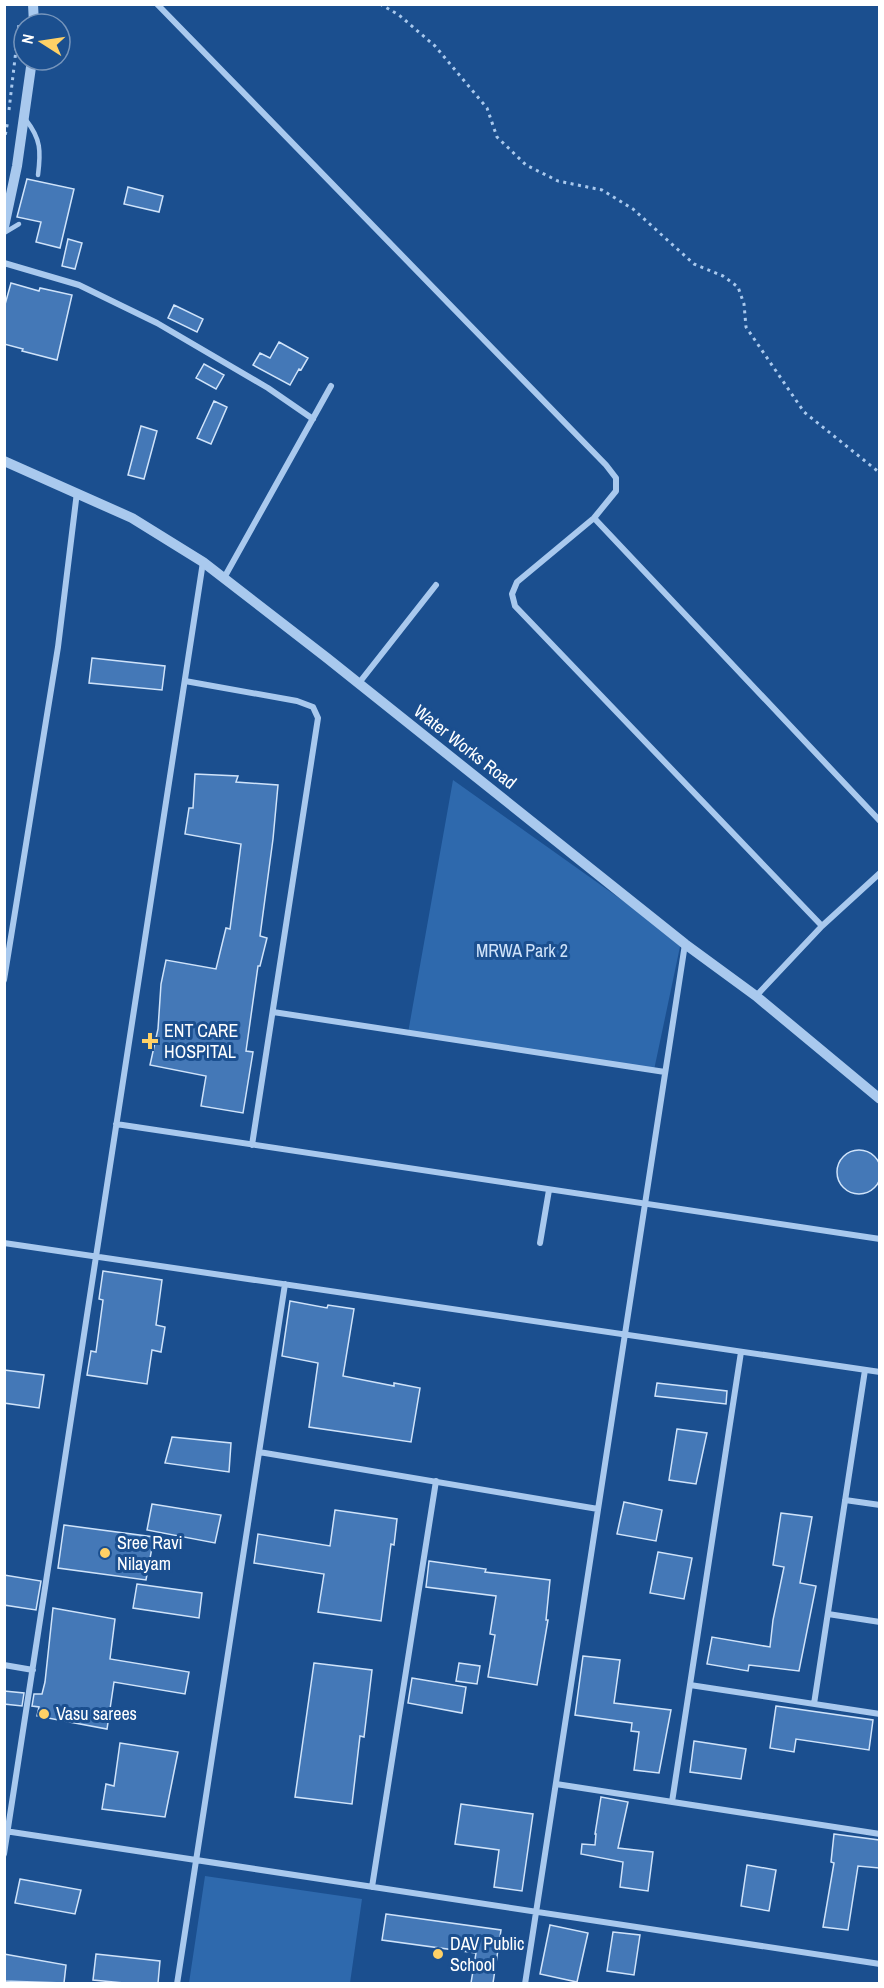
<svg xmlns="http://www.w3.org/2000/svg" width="884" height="1988" font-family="'Archivo Narrow',sans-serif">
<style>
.green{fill:#2e69ad}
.building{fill:#4478b7;stroke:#cfe3fa;stroke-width:1.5}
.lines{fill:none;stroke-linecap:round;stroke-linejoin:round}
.path{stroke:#a9c9ee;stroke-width:3;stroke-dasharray:3 4.5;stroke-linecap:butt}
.service{stroke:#a9c9ee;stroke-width:4.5}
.minor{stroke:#a9c9ee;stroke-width:6}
.tertiary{stroke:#a9c9ee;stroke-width:10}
.poi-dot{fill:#ffd166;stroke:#1b4f8f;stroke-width:2}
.labels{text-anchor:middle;stroke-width:6;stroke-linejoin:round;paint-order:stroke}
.street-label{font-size:18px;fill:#fff;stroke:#1b4f8f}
.park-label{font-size:18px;fill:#cfe3fa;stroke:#1b4f8f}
.poi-label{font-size:18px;fill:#fff;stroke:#1b4f8f;text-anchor:start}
</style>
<rect width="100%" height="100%" fill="#1b4f8f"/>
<!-- green -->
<path class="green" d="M453,780L681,942L654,1070L408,1033Z
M205,1876L362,1899L350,1983H189Z"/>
<!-- building -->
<path class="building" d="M27,179L74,189L60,248L36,242L41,222L17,217Z
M128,187L163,196L159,212L124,204Z
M68,239L82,243L75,269L62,266Z
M11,283L39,291L40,288L72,295L57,360L22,351L23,349L4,344V308Z
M174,305L203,319L197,332L168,318Z
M279,342L308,358L301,370L299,369L290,385L253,365L260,353L270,358Z
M204,364L224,375L216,389L196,378Z
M214,401L227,407L211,444L197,438Z
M141,426L157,431L144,479L128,475Z
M92,658L165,666L162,690L89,683Z
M195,774L238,776L236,782L278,785L273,839L260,936L267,938L260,966H258L246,1051L253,1052L243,1113L201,1106L206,1076L150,1065L158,1029L161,984L166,960L216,969L226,928L230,929L241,844L185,834L189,808H193Z
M837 1172a22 22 0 1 1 44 0a22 22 0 1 1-44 0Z
M103,1271L162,1280L156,1325L165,1327L161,1352L152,1350L147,1384L87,1375L91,1351L96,1352L103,1300L99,1299Z
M290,1301L327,1308L328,1305L354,1309L343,1376L394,1386V1383L420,1388L411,1442L309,1427L318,1363L282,1356Z
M4,1370L44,1375L39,1408L4,1403Z
M657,1383L727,1391L726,1404L655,1396Z
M677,1429L707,1433L696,1484L669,1480Z
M172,1437L231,1443L229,1472L165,1463Z
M624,1502L662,1510L656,1541L617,1534Z
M152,1504L221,1515L215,1543L147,1530Z
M335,1510L397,1519L394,1545L391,1544L381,1621L318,1612L324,1574L254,1563L258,1534L330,1546Z
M781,1513L812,1517L800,1583L816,1586L799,1671L749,1665L748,1671L707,1664L712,1637L770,1647L773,1620L784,1567L773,1565Z
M64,1525L154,1537L146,1580L58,1568Z
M658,1552L692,1558L684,1599L650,1593Z
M429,1561L486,1569L485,1572L550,1580L546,1620H548L537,1685L488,1677L495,1635L490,1634L496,1596L426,1587Z
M4,1575L41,1581L36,1610L4,1605Z
M137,1584L202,1593L199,1618L133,1608Z
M53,1608L115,1619L110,1659L189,1672L185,1694L114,1682L107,1729L37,1716L39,1707L32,1706L34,1694H42L45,1682Z
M583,1656L620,1660L614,1703L671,1710L659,1773L634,1770L639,1732L631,1731L632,1723L575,1715Z
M314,1663L372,1670L364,1737L360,1736L352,1804L295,1797Z
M459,1663L480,1666L477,1684L456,1681Z
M412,1678L466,1687L462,1713L408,1703Z
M4,1691L24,1693L22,1706L4,1704Z
M776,1706L873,1720L869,1750L796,1739L794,1752L770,1748Z
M694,1741L746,1749L741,1779L690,1772Z
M120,1743L178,1752L165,1817L102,1809L106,1784L114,1786Z
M601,1797L628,1802L618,1848L653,1852L648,1891L620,1887L623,1862L581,1854L582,1844L595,1845L596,1834H595Z
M461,1804L533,1814L522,1891L494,1887L499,1850L455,1844Z
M834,1834L879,1840V1868L858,1866L848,1930L823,1927L834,1863L831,1862Z
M747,1865L776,1870L769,1911L741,1906Z
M20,1879L81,1890L75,1914L15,1903Z
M386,1914L501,1930L493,1983H471L476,1953L382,1940Z
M550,1925L588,1933L577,1982L540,1974Z
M613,1932L640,1935L634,1975L607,1971Z
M4,1954L66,1965L64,1983L4,1981Z
M96,1954L160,1961L158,1983H124L93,1980Z"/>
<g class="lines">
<!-- path -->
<path class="path" d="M380,4L399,15L435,46L487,108L497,137L526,165L558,181L602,190L633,209L694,264L723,276L738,287L744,304L746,327L804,412L880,473
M9,110L19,24
M4,142L8,120"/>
<!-- service -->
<path class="service" d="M26,120C41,139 41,151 38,175
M4,233L19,224"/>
<!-- minor -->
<path class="minor" d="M157,4L606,465L616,478V491L594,518L517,582L512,594L515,606L822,926
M4,263L79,285L157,323L268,388L313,419
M594,518L880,821
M224,578L331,386
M185,681L297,701L313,707L318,718L252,1145
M359,683L436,585
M4,980L58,647L77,492
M756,996L822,926L880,873
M273,1012L665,1072
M116,1124L880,1239
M4,1243L880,1372
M540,1243L549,1190
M259,1452L598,1509
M845,1500L880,1505
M828,1614L880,1622
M4,1665L33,1670
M690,1685L880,1714
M814,1704L865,1370
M556,1784L880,1834
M672,1802L741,1352
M5,1831L880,1964
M4,1854L203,562
M372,1887L436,1481
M177,1984L285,1284
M525,1984L685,944"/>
<!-- tertiary -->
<path class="tertiary" d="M33,4L34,24
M4,227L17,166L32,60
M4,461L132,518L203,562L327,658L685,944L756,996L880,1099"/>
</g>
<!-- markers -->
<g class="poi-dot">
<path d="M147 1032h6v6h6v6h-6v6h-6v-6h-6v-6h6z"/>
<circle cx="105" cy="1553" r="6"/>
<circle cx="44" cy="1714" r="6"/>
<circle cx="438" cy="1954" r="6"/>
</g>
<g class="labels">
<!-- street labels -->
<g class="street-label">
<text transform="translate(465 747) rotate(38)" y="6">Water Works Road</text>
</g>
<!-- park labels -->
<g class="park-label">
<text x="522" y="957">MRWA Park 2</text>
</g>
<!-- poi labels -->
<g class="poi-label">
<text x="164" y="1037">ENT CARE<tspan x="164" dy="21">HOSPITAL</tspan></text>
<text x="117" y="1549">Sree Ravi<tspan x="117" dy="21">Nilayam</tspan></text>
<text x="56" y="1720">Vasu sarees</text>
<text x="450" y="1950">DAV Public<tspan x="450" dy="21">School</tspan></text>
</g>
</g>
<!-- border -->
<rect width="884" height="1988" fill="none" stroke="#ffffff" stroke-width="12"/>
<!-- north arrow -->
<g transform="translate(42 42) rotate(282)"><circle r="28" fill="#1b4f8f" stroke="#7695bc" stroke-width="1.5"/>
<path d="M0-4.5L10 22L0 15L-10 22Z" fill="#ffd166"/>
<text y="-9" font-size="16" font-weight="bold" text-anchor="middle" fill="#ffffff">N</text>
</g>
</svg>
